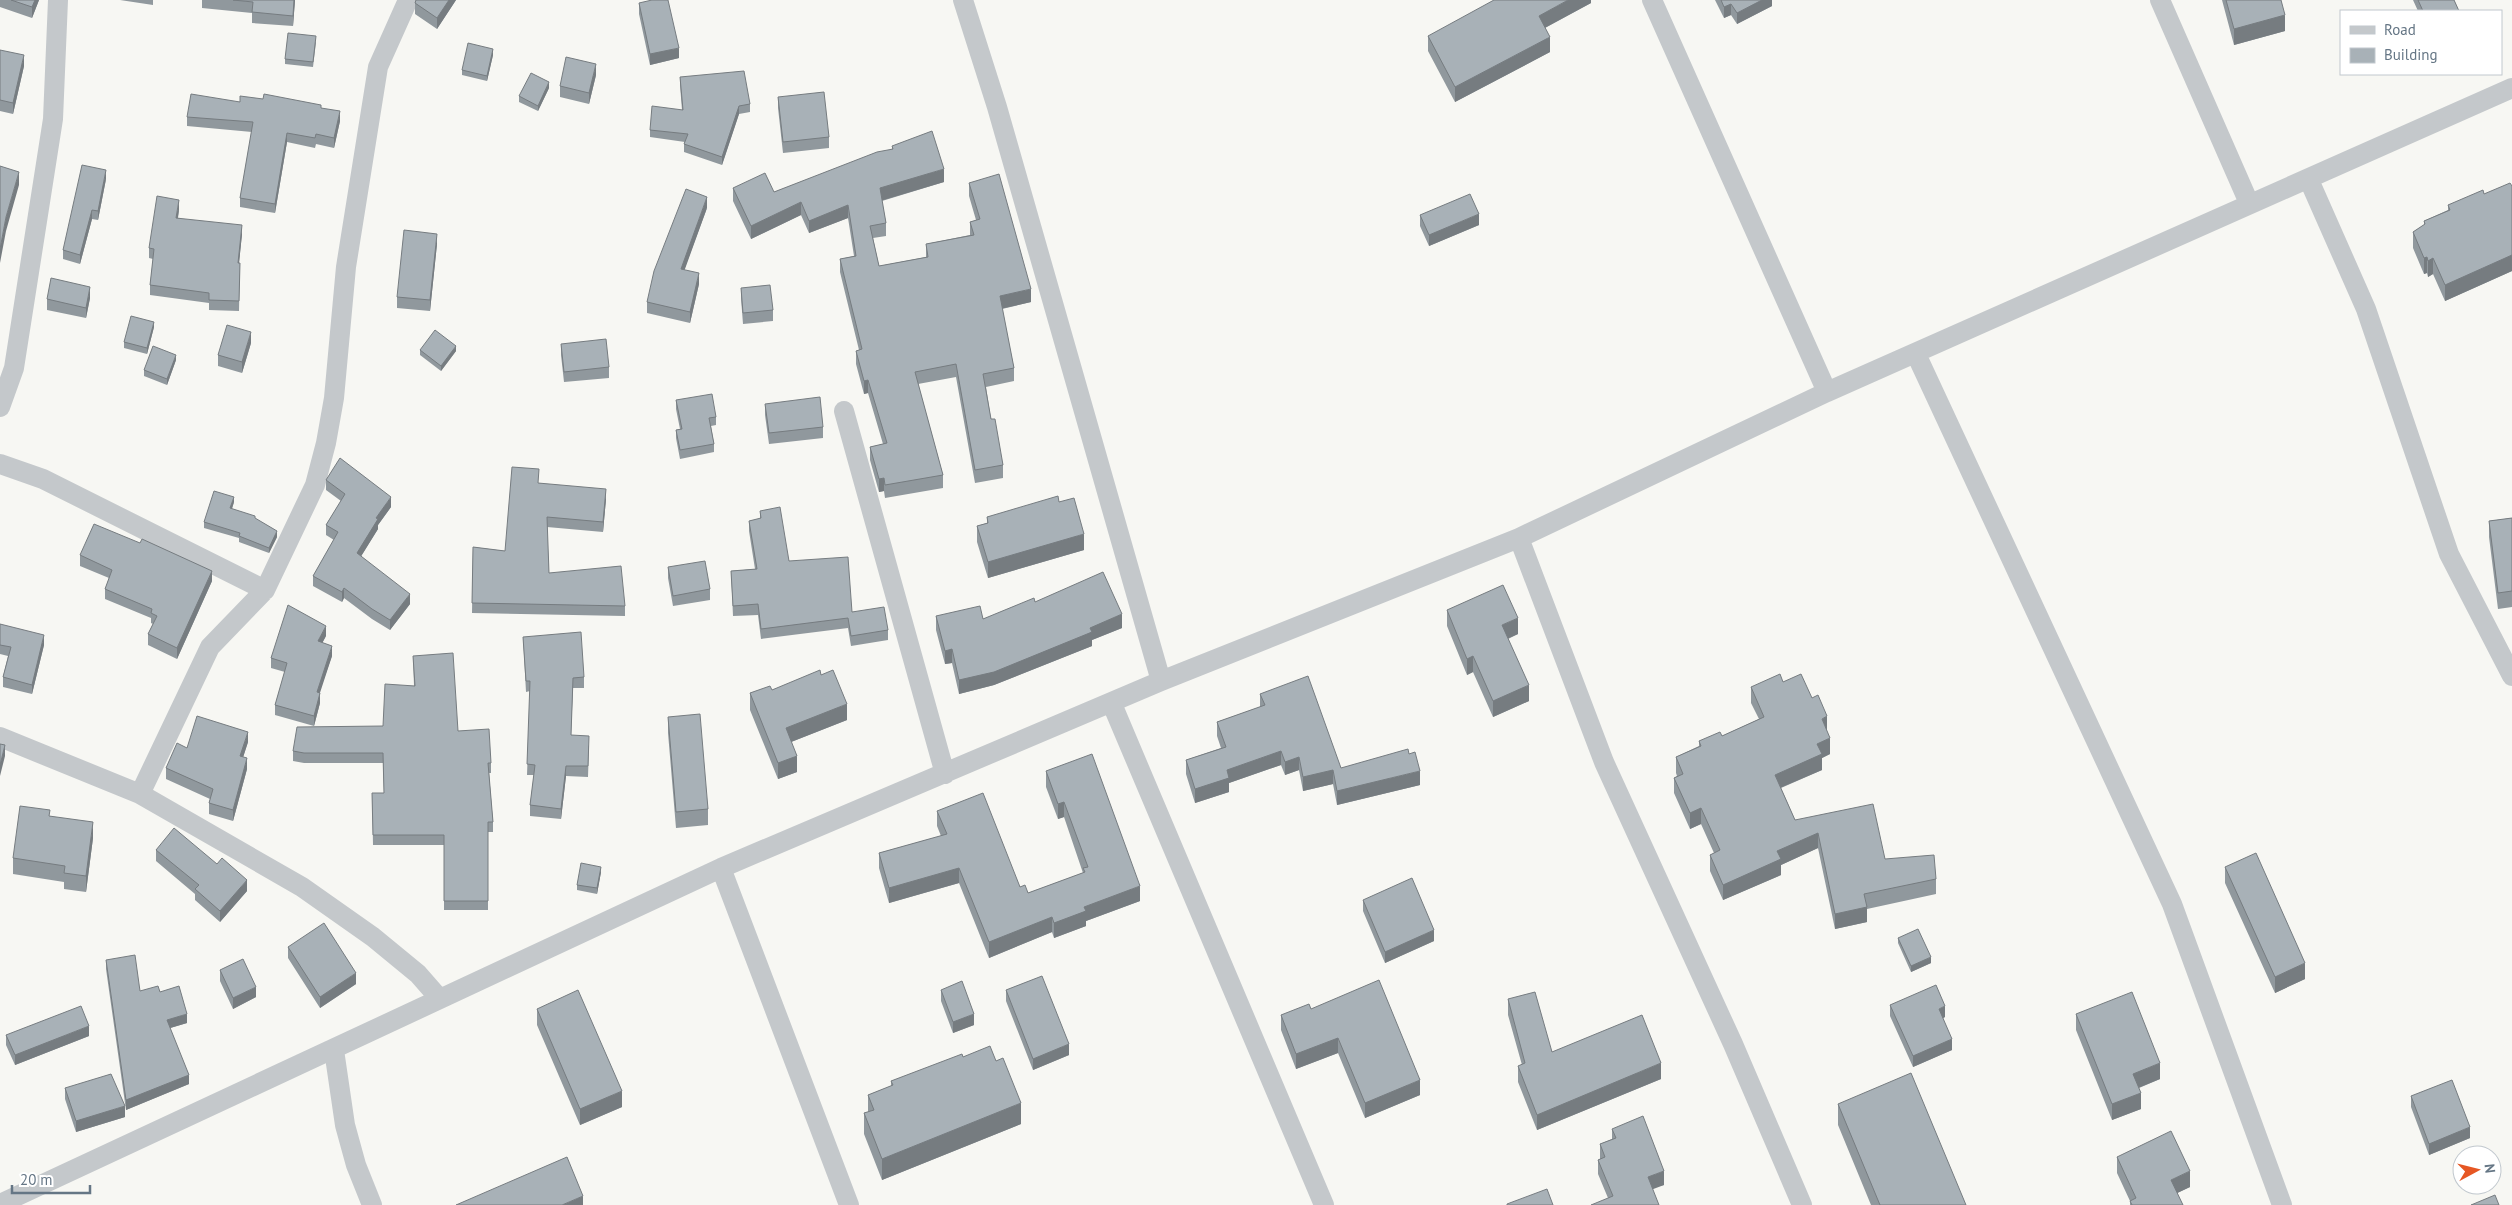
<svg xmlns="http://www.w3.org/2000/svg" width="2512" height="1205" font-family="'PT Sans',sans-serif">
<style>
.lines{fill:none;stroke-linecap:round;stroke-linejoin:round}
.minor{stroke:#c4c8cb;stroke-width:20}
.wall{fill:#90989d}
.shaded-wall{fill:#767c80}
.building{fill:#a8b1b7;stroke:#767c80}
</style>
<rect width="100%" height="100%" fill="#f7f7f3"/>
<g class="lines">
<!-- minor -->
<path class="minor" d="M963,0L997,107L1161,681
M1652,0L1827,392
M2160,0L2249,203
M2309,180L2366,309L2449,554L2512,676
M1916,354L2172,904L2282,1205
M0,407L14,368L53,119L58,0
M844,411L945,774
M0,464L43,479L265,590
M1519,538L1604,762L1733,1044L1802,1205
M1112,704L1324,1205
M0,737L140,794L302,887L373,937L418,974L439,998
M140,794L210,647L265,590L315,485L326,443L334,398L346,267L378,67L408,0
M721,868L849,1205
M334,1050L345,1125L356,1165L372,1205
M0,1204L721,868L1161,681L1519,538L1827,392L2512,88"/>
</g>
<!-- wall -->
<path class="wall" d="M0,0H39L32,18L0,7Z
M120,0H153V5Z
M202,0H295L293,26L252,23V13L202,8Z
M416,0H456L437,29L415,14V3Z
M1591,0V3L1545,28L1550,52L1455,102L1428,51V36Z
M1715,0H1772V6L1737,24L1731,15L1724,18Z
M2222,0H2281L2285,31L2234,45Z
M2413,0H2454L2459,11H2418Z
M639,3L679,58L650,65L639,14Z
M316,42L313,67L285,64V59Z
M0,50L24,66L13,114L0,111Z
M493,55L487,81L462,75V70Z
M596,75L589,104L560,97V86Z
M680,77L750,104V112L739,114L722,165L684,152V144L685,142L650,137V130L682,110L680,85Z
M549,88L538,111L519,102V96Z
M778,97L829,137V148L783,153L778,108Z
M240,102L321,108L340,121L334,148L316,144L315,148L287,142L275,213L240,207V198L252,132L187,126V117Z
M892,146L944,182L882,201L886,223V236L873,238L879,266L926,257V244L970,235V222L976,220L969,196V183L1031,302L1002,309L1014,368V381L986,387L991,419L1003,465V478L975,483L956,377L918,384L943,475V488L885,498L884,491L879,492L870,460V447L883,444L868,393L864,394L856,364V351L859,350L840,272V259L854,256L848,218L809,233L801,215L751,239L733,201V188L774,192L892,149Z
M106,179L98,220L92,219L80,264L63,259V250Z
M2512,186V271L2445,301L2433,274L2428,277L2427,273L2424,274L2413,248V232L2424,225V221L2448,210V205Z
M707,208L684,270L699,284L690,323L647,313V302Z
M179,210L178,218L242,234L239,263H240L239,311L209,310V303L150,295V285L153,259L149,258V248Z
M1420,215L1479,225L1429,246L1420,226Z
M437,244L430,311L397,308V297Z
M741,288L773,310V321L743,324L741,298Z
M90,298L86,318L47,310V299Z
M154,327L147,354L124,348V342Z
M251,343L242,373L218,366V355Z
M561,344L609,367V378L564,382L561,355Z
M420,350L456,351L441,371L420,355Z
M176,360L167,385L144,376V370Z
M676,400L716,417V425L711,426L714,444V452L680,459L676,438V430L680,429L676,409Z
M765,404L823,427V438L769,444L765,415Z
M326,480L391,507L378,525V529L361,556L410,604L390,630L372,619L344,598L342,602L313,586V576L334,540L326,535V525L341,501L326,490Z
M539,483L606,499L603,532L547,527L549,573L625,606V616L472,613L473,547L505,551Z
M234,502L232,509L255,519L277,537L269,553L239,542V538L204,528V522Z
M1059,502L1084,550L988,578L977,542V526L987,523V517Z
M760,511L789,561L852,612L888,630V640L851,646L848,628L761,639L758,615L733,616L731,571L755,569L749,531V521L760,519Z
M2512,518V607L2498,609L2489,537V521Z
M80,555L212,581L177,659L148,645V634L153,624L151,623V618L105,599V589L109,578L80,566Z
M668,567L710,589V600L673,606L668,578Z
M1035,602L1122,628L1092,640V646L994,685L959,694L952,663L945,664L936,630V616L983,619Z
M1447,610L1518,634L1508,639L1529,701L1493,717L1473,672L1467,675L1447,626Z
M0,624L44,645L32,694L3,687V677L8,656L0,654Z
M326,636L322,643L332,656L319,693L320,703L314,726L275,715V705L285,672L271,668V658Z
M523,637L584,677V688H573L571,735L589,746L588,777L566,776L561,819L530,816V805L534,775H527L530,691L526,692Z
M413,656L458,731L491,763V773H489L493,822V832H488V910H444V845H373L372,793H384L383,763H304L293,761V751L383,726L414,686Z
M821,675L847,720L791,742L797,772L778,779L750,710V693L772,690Z
M1783,682L1827,731L1830,754L1822,758V770L1781,788L1795,820L1885,859L1936,879V894L1867,909V922L1835,929L1818,848L1781,865V875L1723,900L1710,871V855L1714,853L1701,824L1690,829L1674,793V778L1677,776L1676,773V757L1699,746V741L1722,736L1759,719L1751,703V687Z
M1260,694L1341,768L1420,785L1337,805L1333,784L1303,791L1299,770L1285,775L1281,765L1229,783V792L1195,803L1186,774V760L1221,748L1217,736V722L1260,707Z
M668,717L708,809V825L676,828L668,733Z
M248,742L243,757L247,769L233,821L209,814V803L210,799L166,779V768L187,748Z
M1046,771L1140,901L1086,921V926L1054,938L1052,932L989,958L959,883L889,903L879,868V853L941,836L937,826V811L1020,887L1028,893L1083,873L1064,817L1058,819L1046,787Z
M50,816L93,838L86,892L64,889V882L13,874V858Z
M156,850L247,891L220,922L195,900V894L156,861Z
M2225,867L2305,979L2275,993L2225,883Z
M601,872L597,894L577,890V885Z
M1363,900L1434,941L1385,963L1363,911Z
M1898,938L1931,963L1911,972L1898,943Z
M288,947L356,984L320,1008L288,958Z
M106,960L140,991L160,992L187,1023L170,1028L189,1084L126,1110L106,969Z
M220,970L256,997L233,1009L220,981Z
M941,990L974,1025L953,1033L941,1001Z
M1006,990L1069,1055L1033,1070L1006,1001Z
M1508,999L1552,1052L1661,1079L1537,1130L1518,1082V1066L1522,1065L1508,1015Z
M1890,1005L1945,1017L1943,1018L1952,1050L1913,1067L1890,1016Z
M537,1009L622,1107L580,1125L537,1025Z
M1311,1009L1420,1095L1365,1118L1338,1053L1296,1069L1281,1030V1015Z
M2076,1014L2160,1079L2139,1088L2141,1109L2112,1120L2076,1030Z
M6,1035L89,1036L15,1065L6,1045Z
M963,1057L996,1061L1021,1124L882,1180L864,1134V1113L868,1112V1095L891,1086V1081Z
M65,1088L125,1117L76,1132L65,1099Z
M2411,1096L2470,1138L2429,1155L2411,1107Z
M1838,1104L1966,1205H1871L1838,1125Z
M1612,1129L1664,1185L1608,1198L1598,1174V1160L1600,1159V1144L1612,1139Z
M2117,1157L2190,1187L2177,1193L2183,1205H2130V1201L2117,1173Z"/>
<!-- shaded-wall -->
<path class="shaded-wall" d="M35,0H39L32,18V7Z
M294,0H295L293,26V16Z
M449,0H456L437,29V18Z
M1568,0H1591V3L1539,31V16Z
M1762,0H1772V6L1737,24V13Z
M1731,4V15L1724,18V7Z
M2285,15V31L2234,45V29Z
M1550,37V52L1455,102V87Z
M679,48V58L650,65V54Z
M493,49V55L487,81V76Z
M24,55V66L13,114V103Z
M596,64V75L589,104V93Z
M549,82V88L538,111V106Z
M739,106V114L722,165V157Z
M340,111V121L334,148V138Z
M287,133V142L275,213V204Z
M944,169V182L880,201V188Z
M106,170V179L98,220V211Z
M19,172V185L6,231L0,263V249L6,217Z
M707,197V208L681,280V269Z
M179,200V210L176,228V218Z
M801,202V215L751,239V226Z
M848,205V218L809,233V221Z
M92,210V219L80,264V255Z
M1479,214V225L1429,246V235Z
M242,225V234L238,273V263Z
M437,234V244L430,311V300Z
M2512,255V271L2445,301V285Z
M2427,257V273L2424,274V258Z
M2433,258V274L2428,277V261Z
M699,273V284L690,323V312Z
M90,287V298L86,318V308Z
M1031,289V302L1000,309V296Z
M154,322V327L147,354V348Z
M251,332V343L242,373V362Z
M456,346V351L441,371V366Z
M176,355V360L167,385V379Z
M868,380V393L864,394V381Z
M884,478V491L879,492V479Z
M606,489V499L603,532V522Z
M234,497V502L230,514V508Z
M391,497V507L378,525V529L357,563V553L376,518Z
M277,531V537L269,553V548Z
M1084,534V550L988,578V562Z
M212,571V581L177,659V648Z
M344,588V598L342,602V592Z
M410,594V604L390,630V620Z
M1122,614V628L1092,640V646L994,685L959,694V680Z
M1518,618V634L1502,641V625Z
M326,626V636L318,651V641Z
M44,635V645L32,694V685Z
M332,646V656L317,702V692Z
M952,649V663L945,664V651Z
M1473,656V672L1467,675V659Z
M1529,685V701L1493,717V701Z
M320,693V703L314,726V716Z
M847,704V720L786,744V728Z
M1827,716V732L1822,719Z
M248,732V742L240,767V756Z
M1830,738V754L1822,758V770L1775,790V775L1817,744Z
M5,745V756L0,776V765Z
M1281,751V765L1229,783V792L1195,803V789L1227,770Z
M797,756V772L778,779V763Z
M1299,757V770L1285,775V762Z
M247,758V769L233,821V810Z
M566,766V776L561,819V809Z
M1333,770V784L1303,791V777Z
M1420,771V785L1337,805V791Z
M1064,802V817L1058,819V804Z
M1701,808V824L1690,829V813Z
M93,822V838L86,892V876Z
M1818,833V848L1781,865V875L1723,900V885L1777,851Z
M601,867V872L597,894V888Z
M959,868V883L889,903V888Z
M247,880V891L220,922V911Z
M1140,886V901L1086,921V926L1054,938V923L1084,907Z
M1867,907V922L1835,929V914Z
M1052,917V932L989,958V942Z
M1434,930V941L1385,963V952Z
M1931,957V963L1911,972V966Z
M2305,963V979L2275,993V977Z
M356,973V984L320,1008V997Z
M256,987V997L233,1009V998Z
M1945,1006V1017L1939,1020V1009Z
M187,1014V1023L167,1029V1020Z
M974,1014V1025L953,1033V1022Z
M89,1026V1036L15,1065V1055Z
M1338,1038V1053L1296,1069V1054Z
M1952,1039V1050L1913,1067V1056Z
M1069,1044V1055L1033,1070V1059Z
M1661,1063V1079L1537,1130V1115Z
M2160,1063V1079L2133,1090V1074Z
M189,1075V1084L126,1110V1100Z
M1420,1080V1095L1365,1118V1103Z
M622,1091V1107L580,1125V1109Z
M2141,1093V1109L2112,1120V1104Z
M1021,1103V1124L882,1180V1159Z
M125,1106V1117L76,1132V1121Z
M2470,1127V1138L2429,1155V1144Z
M1664,1171V1185L1648,1191V1177Z
M2190,1171V1187L2171,1196V1180Z
M583,1196V1205H562Z"/>
<!-- building -->
<path class="building" d="M11,0H35L32,7Z
M233,0H294L293,16L252,12L253,2Z
M416,0H449L437,18L415,3Z
M652,0H668L679,48L650,54L639,3Z
M1494,0H1568L1539,16L1550,37L1455,87L1428,36Z
M1721,0H1762L1737,13L1731,4L1724,7Z
M2226,0H2281L2285,15L2234,29Z
M2418,0H2454L2459,11H2423Z
M288,33L316,36L313,62L285,59Z
M468,43L493,49L487,76L462,70Z
M0,50L24,55L13,103L0,100Z
M566,57L596,64L589,93L560,86Z
M744,71L750,104L739,106L722,157L684,144L688,134L650,130L652,106L683,110L680,77Z
M531,73L549,82L538,106L519,96Z
M824,92L829,137L783,142L778,97Z
M191,94L240,102V96L263,99L264,94L321,105V108L340,111L334,138L316,134L315,138L287,133L275,204L240,198L253,122L187,117Z
M932,131L944,169L880,188L886,223L870,226L879,266L928,257L926,244L974,235L970,222L980,219L969,183L999,174L1031,289L1000,296L1014,368L983,374L991,419H995L1003,465L975,470L956,364L915,372L943,475L885,485L884,478L879,479L870,447L887,443L868,380L864,381L856,351L862,349L840,259L856,256L848,205L809,221L801,202L751,226L733,188L765,173L774,192L877,152L893,149L892,146Z
M82,165L106,170L98,211L92,210L80,255L63,250Z
M0,166L19,172L6,217L0,249Z
M2510,183L2512,186V255L2445,285L2433,258L2428,261L2427,257L2424,258L2413,232L2425,224L2424,221L2450,210L2448,205L2483,190L2484,194Z
M686,189L707,197L681,269L699,273L690,312L647,302L654,271Z
M1470,194L1479,214L1429,235L1420,215Z
M157,196L179,200L176,218L242,225L238,263H240L239,301L209,300V293L150,285L154,249L149,248Z
M404,230L437,234L430,300L397,297Z
M51,278L90,287L86,308L47,299Z
M770,285L773,310L743,313L741,288Z
M131,316L154,322L147,348L124,342Z
M227,325L251,332L242,362L218,355Z
M435,330L456,346L441,366L420,350Z
M606,339L609,367L564,372L561,344Z
M153,346L176,355L167,379L144,370Z
M712,394L716,417L709,418L714,444L680,450L676,430L682,429L676,400Z
M820,397L823,427L769,433L765,404Z
M340,458L391,497L376,518L378,519L357,553L410,594L390,620L372,609L344,588L342,592L313,576L338,532L326,525L345,494L326,480Z
M512,467L539,469L538,483L606,489L603,522L547,517L549,573L621,566L625,606L472,603L473,547L505,551Z
M214,491L234,497L230,508L255,516V518L277,531L269,548L239,536L240,533L204,522Z
M1058,496L1059,502L1074,498L1084,534L988,562L977,526L988,523L987,517Z
M780,507L789,561L848,557L852,612L884,607L888,630L851,636L848,618L761,629L758,604L733,606L731,571L757,569L749,521L761,518L760,511Z
M2512,518V591L2498,593L2489,521Z
M94,524L140,543L142,539L212,571L177,648L148,634L157,616L151,613L152,609L105,589L112,570L80,555Z
M705,561L710,589L673,596L668,567Z
M1103,572L1122,614L1090,628L1092,632L994,672L959,680L952,649L945,651L936,616L980,606L983,619L1034,598L1035,602Z
M1503,585L1518,618L1502,625L1529,685L1493,701L1473,656L1467,659L1447,610Z
M288,605L326,626L318,641L332,646L317,692L320,693L314,716L275,705L287,663L271,658Z
M0,624L44,635L32,685L3,677L11,647L0,645Z
M581,632L584,677L573,678L571,735L589,736L588,766H566L561,809L530,805L535,765L527,764L530,681H526L523,637Z
M453,653L458,731L489,729L491,763H488L493,822H488V901H444V835H373L372,793H384L383,753H304L293,751L297,727L383,726L385,684L415,686L413,656Z
M820,670L821,675L833,670L847,704L786,728L797,756L778,763L750,693L770,686L772,690Z
M1780,674L1783,682L1801,674L1812,698L1818,695L1827,716L1822,719L1830,738L1817,744L1822,754L1775,775L1795,820L1873,804L1885,859L1934,855L1936,879L1864,894L1867,907L1835,914L1818,833L1777,851L1781,859L1723,885L1710,855L1720,850L1701,808L1690,813L1674,778L1683,774L1676,757L1701,746L1699,741L1720,732L1722,736L1764,717L1751,687Z
M1308,676L1341,768L1408,749L1409,754L1415,752L1420,771L1337,791L1333,770L1303,777L1299,757L1285,762L1281,751L1227,770L1229,778L1195,789L1186,760L1226,747L1217,722L1265,705L1260,694Z
M700,714L708,809L676,812L668,717Z
M197,716L248,732L240,756L247,758L233,810L209,803L213,789L166,768L177,743L187,748Z
M0,744L5,745L0,765Z
M1092,754L1140,886L1084,907L1086,911L1054,923L1052,917L989,942L959,868L889,888L879,853L947,834L937,811L983,793L1020,887L1025,885L1028,893L1085,872L1083,868L1088,867L1064,802L1058,804L1046,771Z
M20,806L50,810L49,816L93,822L86,876L64,873L65,866L13,858Z
M174,828L217,864L222,858L247,880L220,911L195,889L199,885L156,850Z
M2256,853L2305,963L2275,977L2225,867Z
M581,863L601,867L597,888L577,885Z
M1412,878L1434,930L1385,952L1363,900Z
M324,923L356,973L320,997L288,947Z
M1918,929L1931,957L1911,966L1898,938Z
M135,955L140,991L158,986L160,992L179,986L187,1014L167,1020L189,1075L126,1100L106,960Z
M243,959L256,987L233,998L220,970Z
M1042,976L1069,1044L1033,1059L1006,990Z
M1379,980L1420,1080L1365,1103L1338,1038L1296,1054L1281,1015L1309,1004L1311,1009Z
M962,981L974,1014L953,1022L941,990Z
M1936,985L1945,1006L1939,1009L1952,1039L1913,1056L1890,1005Z
M578,990L622,1091L580,1109L537,1009Z
M1535,992L1552,1052L1642,1015L1661,1063L1537,1115L1518,1066L1525,1063L1508,999Z
M2132,992L2160,1063L2133,1074L2141,1093L2112,1104L2076,1014Z
M81,1006L89,1026L15,1055L6,1035Z
M990,1046L996,1061L1003,1058L1021,1103L882,1159L864,1113L874,1110L868,1095L893,1085L891,1081L962,1054L963,1057Z
M1911,1073L1966,1205H1880L1838,1104Z
M111,1074L125,1106L76,1121L65,1088Z
M2452,1080L2470,1127L2429,1144L2411,1096Z
M1643,1116L1664,1171L1648,1177L1659,1205H1591L1613,1196L1598,1160L1605,1157L1600,1144L1616,1138L1612,1129Z
M2171,1131L2190,1171L2171,1180L2183,1205H2132L2130,1201L2136,1198L2117,1157Z
M567,1157L583,1196L562,1205H456Z
M1547,1189L1553,1205H1507V1204Z
M2495,1195L2499,1205H2471Z"/>
<!-- legend -->
<rect x="2340" y="10" width="162" height="65" fill="#ffffff" stroke="#c1c8ce"/>
<rect x="2350" y="26" width="25" height="8" fill="#c4c8cb" stroke="#c1c8ce"/>
<text x="2384" y="35" font-size="15" fill="#657685">Road</text>
<rect x="2350" y="48" width="25" height="15" fill="#a8b1b7" stroke="#c1c8ce"/>
<text x="2384" y="60" font-size="15" fill="#657685">Building</text>
<!-- north arrow -->
<g transform="translate(2477 1170) rotate(83)"><circle r="24" fill="#ffffff" stroke="#c1c8ce"/>
<path d="M0-4L9 19L0 12L-9 19Z" fill="#e65724"/>
<text y="-8" font-size="14" font-weight="bold" text-anchor="middle" fill="#657685">N</text>
</g>
<!-- scale -->
<path d="M12 1185v8h78v-8" fill="none" stroke="#657685" stroke-width="2.5"/>
<text x="20" y="1185" font-size="15" fill="#657685" stroke="#ffffff" stroke-width="4" paint-order="stroke">20 m</text>
</svg>
